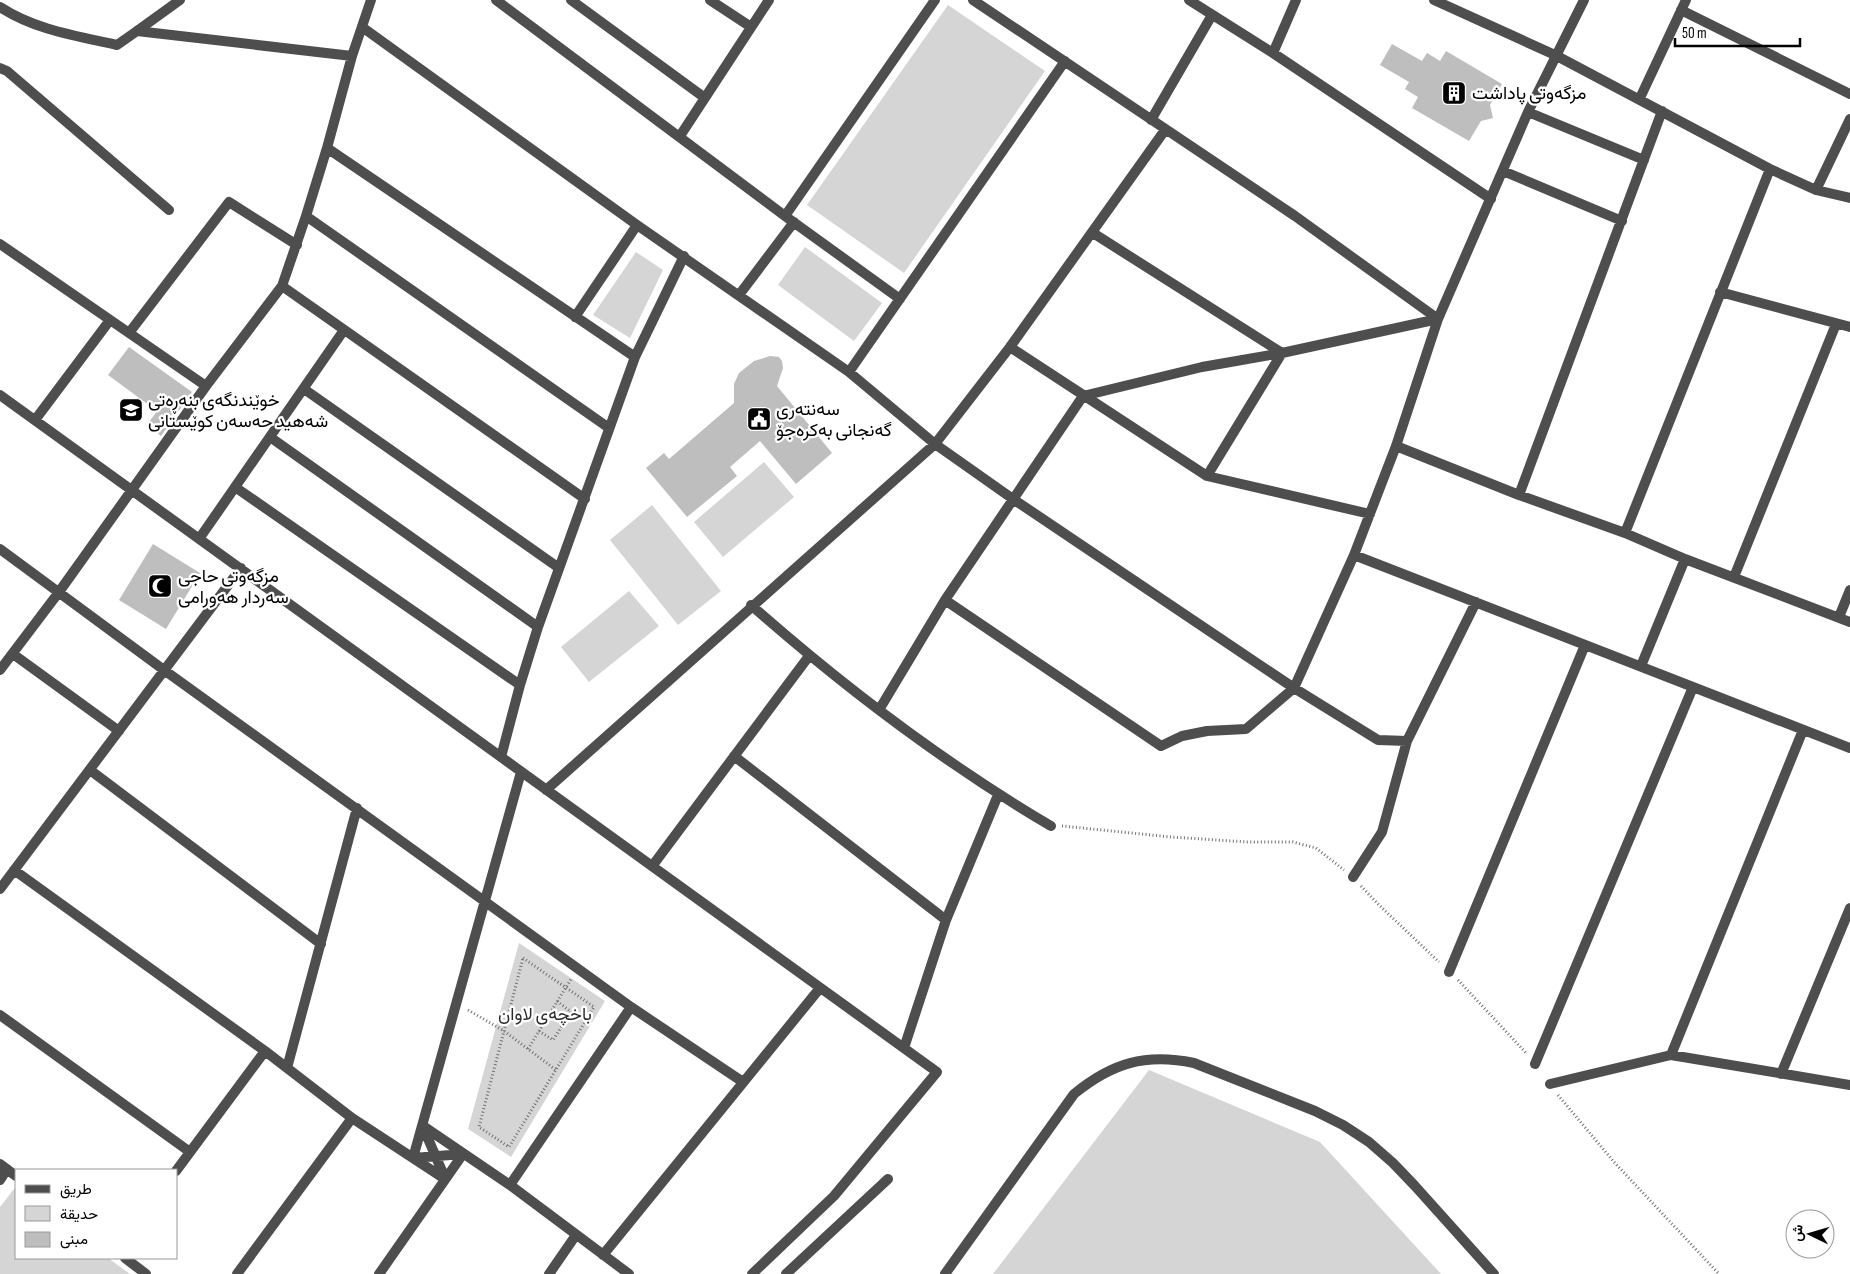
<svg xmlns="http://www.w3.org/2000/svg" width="1850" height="1274" font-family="'Sofia Sans Condensed',Vazirmatn,sans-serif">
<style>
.green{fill:#d5d5d5}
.building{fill:#bebebe}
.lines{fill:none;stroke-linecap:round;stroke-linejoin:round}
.path{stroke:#707070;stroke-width:3;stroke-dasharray:1 2.5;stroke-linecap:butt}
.service{stroke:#4e4e4e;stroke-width:10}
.minor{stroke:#4e4e4e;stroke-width:10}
.labels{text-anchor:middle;stroke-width:4.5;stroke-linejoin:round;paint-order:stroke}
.poi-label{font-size:18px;fill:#000;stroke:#fff;text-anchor:start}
.park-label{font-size:18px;fill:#2c2c2c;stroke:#fff}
</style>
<rect width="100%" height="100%" fill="#fff"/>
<!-- green -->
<path class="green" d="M948,5L1045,71L904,273L807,205Z
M805,247L882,303L854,341L778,285Z
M636,252L663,270L630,338L593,315Z
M764,462L794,497L723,557L694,522Z
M652,505L721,591L678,625L610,540Z
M629,591L659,626L589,682L561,647Z
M519,943L605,1001L511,1157L468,1129Z
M1149,1070L1320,1142L1441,1274H993Z
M14,1189L16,1190V1258H108L130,1274H0V1207Z"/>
<!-- building -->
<path class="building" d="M1392,44L1422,61L1427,53L1440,61L1446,51L1502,84L1490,105L1493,118L1481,121L1469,141L1412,108L1418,97L1405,89L1409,82L1380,65Z
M129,347L192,392L161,436L147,425L157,411L108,375Z
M770,356L779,357L782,361L783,368L777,386L832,453L796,484L760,441L730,467L737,476L687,517L646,468L664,453L669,459L734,403V384L739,373L754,361Z
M153,544L200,573L166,629L119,600Z"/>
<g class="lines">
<!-- path -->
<path class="path" d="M1062,826L1171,837L1247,842H1293L1316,848L1344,870
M1361,886L1379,905L1439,962
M523,958L594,1007L509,1147L479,1127Z
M1458,980L1527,1054
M468,1010L504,1031L556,1070
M539,1031L553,1040L571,1012L557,1001
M528,1049L571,979
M1558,1095L1614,1162L1719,1274"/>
<!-- service -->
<path class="service" d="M137,31L180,0
M945,1274L1074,1094C1112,1063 1145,1053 1194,1063L1315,1111L1343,1125L1369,1142L1393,1163L1415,1186L1494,1274"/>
<!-- minor -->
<path class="minor" d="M496,0L785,216L900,299
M571,0L705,98
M710,0L751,27
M1189,0L1273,53L1491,199
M1434,0L1555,55L1770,169L1816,190L1850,198
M0,7C35,30 77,36 117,45L137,31L352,56
M1681,10L1850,94
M362,27L637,225L849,372L935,444L1013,499L1294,688L1378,740L1407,741L1476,602
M1273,53L1296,0
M0,68L7,71L169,210
M1640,98L1686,0
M1528,112L1644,160
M1151,120L1212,15
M680,136L769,0
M327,148L635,357
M1503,171L1622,221
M1816,190L1850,119
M306,216L609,428
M785,216L935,0
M1093,233L1282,353L1207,476
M0,244L206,386
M282,286L585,499
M1720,292L1850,327
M739,295L794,222
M575,317L637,225
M129,333L229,202L297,245
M1010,347L1207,476L1370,514
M849,372L1065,61
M304,389L559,568
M0,395L937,1072L834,1196L752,1274
M35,420L110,320
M270,437L538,627
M1396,446L1519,495L1625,533L1685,559L1850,622
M235,487L520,685
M1519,495L1662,111
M1625,533L1770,169
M199,539L344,330
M0,549L164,670L631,1007L743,1082
M1354,555L1850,748
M1734,577L1836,324
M945,600L1161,746L1182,736L1207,731L1246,729L1294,688L1354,555L1396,446L1438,319L1295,216L973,0
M751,605C844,687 944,763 1051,826
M1839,617L1850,590
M13,654L119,731
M1641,666L1685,559
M0,670L59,592L206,386L282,286L306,216L327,148L352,56L371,0
M879,710L945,600L1083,396L1202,367L1282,353L1438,319L1528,112L1584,0
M734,756L946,920
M501,757L520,685L538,627L635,357L684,256
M90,770L321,944
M546,790L935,444L1010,347L1165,130
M653,865L809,656
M14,870L265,1051L352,1118L445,1179
M1353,877L1382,832L1407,741
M0,889L241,568
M1449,972L1585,645
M0,1015L190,1152
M904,1048L946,920L998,795
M1671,1055L1803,730
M1535,1064L1693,687
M287,1068L357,808
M1781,1074L1850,908
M1550,1084L1671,1055L1850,1085
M423,1126L510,1185L629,1274
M423,1127L445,1178
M463,1154L413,1158L521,772
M0,1164L16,1176
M176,1171L265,1051
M0,1180L7,1169
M510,1185L631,1007
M603,1255L820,988
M125,1258L146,1274
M237,1274L352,1118
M379,1274L463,1154
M549,1274L576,1235
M786,1274L888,1179"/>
</g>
<!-- icons -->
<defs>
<symbol id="building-square" viewBox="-11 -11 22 22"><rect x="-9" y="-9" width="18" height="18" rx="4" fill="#000" stroke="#fff"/><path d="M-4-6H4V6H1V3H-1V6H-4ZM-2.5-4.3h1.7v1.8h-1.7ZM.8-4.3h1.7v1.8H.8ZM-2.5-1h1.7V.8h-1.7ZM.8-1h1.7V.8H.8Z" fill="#fff"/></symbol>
<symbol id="school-square" viewBox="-11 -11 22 22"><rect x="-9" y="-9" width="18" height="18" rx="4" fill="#000" stroke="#fff"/><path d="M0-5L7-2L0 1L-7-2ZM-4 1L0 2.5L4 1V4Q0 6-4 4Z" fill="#fff"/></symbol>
<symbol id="civic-square" viewBox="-11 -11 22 22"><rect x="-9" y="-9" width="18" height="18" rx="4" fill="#000" stroke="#fff"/><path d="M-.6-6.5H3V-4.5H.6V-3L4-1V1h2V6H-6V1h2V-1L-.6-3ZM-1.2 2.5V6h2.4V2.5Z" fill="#fff"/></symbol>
<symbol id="mosque-square" viewBox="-11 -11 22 22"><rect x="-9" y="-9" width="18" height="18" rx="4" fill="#000" stroke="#fff"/><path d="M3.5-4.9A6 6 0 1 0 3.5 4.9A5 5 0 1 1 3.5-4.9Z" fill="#fff"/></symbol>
</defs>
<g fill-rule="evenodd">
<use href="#building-square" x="1440" y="79" width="28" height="28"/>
<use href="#school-square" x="117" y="396" width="28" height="28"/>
<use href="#civic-square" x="745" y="405" width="28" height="28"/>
<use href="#mosque-square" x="146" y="572" width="28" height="28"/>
</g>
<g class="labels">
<!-- poi labels -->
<g class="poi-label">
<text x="1472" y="99">مزگەوتی پاداشت</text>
<text x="148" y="406">خوێندنگەی بنەڕەتی<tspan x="148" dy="21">شەهید حەسەن کوێستانی</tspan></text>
<text x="776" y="415">سەنتەری<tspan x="776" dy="21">گەنجانی بەکرەجۆ</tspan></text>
<text x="178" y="582">مزگەوتی حاجی<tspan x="178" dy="21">سەردار هەورامی</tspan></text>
</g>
<!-- park labels -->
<g class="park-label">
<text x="545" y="1020">باخچەی لاوان</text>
</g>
</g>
<!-- legend -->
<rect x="15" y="1169" width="162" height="90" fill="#ffffff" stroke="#999999"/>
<rect x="25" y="1185" width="25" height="8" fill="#4e4e4e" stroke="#999999"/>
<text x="60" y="1194" font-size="15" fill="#000000">طريق</text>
<rect x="25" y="1206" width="25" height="15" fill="#d5d5d5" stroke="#999999"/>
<text x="60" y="1219" font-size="15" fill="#000000">حديقة</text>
<rect x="25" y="1232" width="25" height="15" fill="#bebebe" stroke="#999999"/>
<text x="60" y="1244" font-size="15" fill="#000000">مبنى</text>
<!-- north arrow -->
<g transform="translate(1810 1234) rotate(275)"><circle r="24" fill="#ffffff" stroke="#999999"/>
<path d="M0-4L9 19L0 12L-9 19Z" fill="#000000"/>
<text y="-8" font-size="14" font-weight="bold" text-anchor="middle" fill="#000000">ش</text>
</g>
<!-- scale -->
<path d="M1675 38v8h125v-8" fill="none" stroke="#000000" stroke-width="2.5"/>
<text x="1682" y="38" font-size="15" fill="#000000" stroke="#ffffff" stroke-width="4" paint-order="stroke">50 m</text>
</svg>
